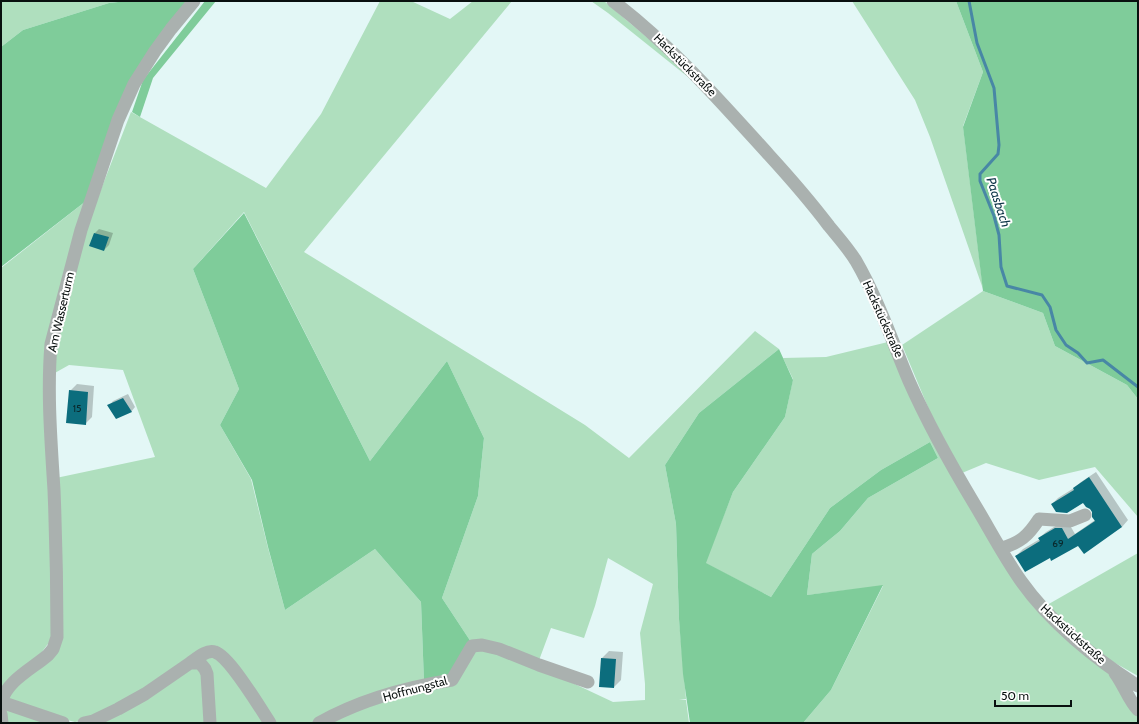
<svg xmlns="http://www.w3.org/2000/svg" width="1139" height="724" font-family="Cabin,sans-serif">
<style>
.green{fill:#afdfbe}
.forest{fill:#7fcc9a}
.shadow{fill:#0003}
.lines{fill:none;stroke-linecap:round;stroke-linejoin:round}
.stream{stroke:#4887a5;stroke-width:3}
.building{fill:#0c6d7d}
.minor{stroke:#aab1af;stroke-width:13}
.labels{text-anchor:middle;stroke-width:4;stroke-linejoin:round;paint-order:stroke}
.number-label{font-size:10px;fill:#0a272a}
.street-label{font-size:12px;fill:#09100f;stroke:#fff}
.water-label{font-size:13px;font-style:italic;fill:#0f3648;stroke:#fff}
</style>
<rect width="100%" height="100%" fill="#e3f7f6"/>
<!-- green -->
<path class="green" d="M1,1H124L109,3L23,30L1,47Z
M380,1H411L450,19L473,1H512L304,252L585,425L629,458L755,331L779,349L699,413L665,465L676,524L679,619L686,699L679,700H686L689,723H324C362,702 410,689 453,682L473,650L480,649L490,650L545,670L613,702L645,700V684L640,633L653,584L608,558L595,606L584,638L551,628L538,663L484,642H471L442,598L478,496L484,438L447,361L370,461L244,212L193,269L239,389L220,425L251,479L268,548L285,610L375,549L421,602L424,682L398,688L351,704L338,710L315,723H275L226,655L219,651L213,649L206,650L143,693L90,719L75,722L63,719L13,702L8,698C11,694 14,689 17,685C34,668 56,659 61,633L56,478L155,457L123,370L69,365L53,374L54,352L56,339L88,223L131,112L266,188L321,114Z
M591,1H604L663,51L693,81L608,13Z
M852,1H956L983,72L963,126L983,289L930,137L915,100Z
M86,201L49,334L53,637L39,656L1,691V268Z
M983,291L1043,313L1055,346L1127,385L1138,399V517L1095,467L1039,480L986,463L962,473L930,412L902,345Z
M888,342L1003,560L1109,674L1138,715V723H803L831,690L883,586L807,595L812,554L840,531L868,498L938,458L930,442L881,470L830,508L771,597L705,563L733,492L785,417L793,379L783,358L826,357Z
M1138,553V676L1101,655L1047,605Z
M214,653L268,723H211L199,658Z
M190,665L205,673L207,723H93Z
M6,708L57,723H6Z"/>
<!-- forest -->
<path class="forest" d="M127,1H192L134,76L86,201L1,267V47L23,30L109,3Z
M205,1H216L153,78L140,117L132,112L143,80Z
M956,1H1138V399L1127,385L1055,346L1043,313L983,291L963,127L983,72Z
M244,213L370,461L447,361L484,438L478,496L442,598L471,642L451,679L424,682L421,602L375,549L285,610L268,547L252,480L220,425L239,389L193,269Z
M779,349L793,380L785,417L733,492L706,563L771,597L830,508L881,470L930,442L938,458L868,498L840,531L812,554L807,595L883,585L831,690L803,723H690L683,674L679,619L676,524L665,465L699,413Z"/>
<!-- shadow -->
<path class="shadow" d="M99,229L113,233L109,245L104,250L95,233Z
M77,384L94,386L92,417L85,424L70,391Z
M128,394L135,407L131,412L109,406L113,401Z
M1096,472L1128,520L1122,527L1050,557L1016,556L1023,549L1040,539L1039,538L1046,532L1062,522H1068L1075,534L1095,520L1093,511L1083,502L1052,504L1058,498L1074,488L1081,482Z
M609,651L623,652L621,680L614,687L602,658Z"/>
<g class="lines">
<!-- stream -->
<path class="stream" d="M969,1L977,43L994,88L999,145L998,154L980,174V181L994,216L999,235L1001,267L1007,286L1042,295L1050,307L1056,330L1066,345L1078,353L1087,363L1103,360L1138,387"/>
</g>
<!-- building -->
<path class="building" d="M94,233L109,237L104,251L89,246Z
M69,390L88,392L86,425L66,423Z
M123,398L132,412L116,419L107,405Z
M1089,477L1122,527L1084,554L1078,546L1051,561L1050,558L1025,572L1015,556L1040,541L1038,538L1055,528H1062L1068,539L1095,521L1092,517V512L1090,509L1086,507L1083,503L1067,513L1056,512L1051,504L1074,490L1073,488Z
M601,658L616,659L614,688L599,687Z"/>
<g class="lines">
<!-- minor -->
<path class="minor" d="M613,1C672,46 720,101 769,155C790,178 810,201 829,226C838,237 848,248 856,261C878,299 892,341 909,381C928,424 951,465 975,505C990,530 1004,557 1021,581C1050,622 1095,659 1138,686
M1001,548C1020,543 1028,536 1039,519L1070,521L1085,515
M190,663C197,658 207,649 215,652C230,657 260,708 270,723
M1115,673C1124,685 1128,699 1138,710
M1,702L63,723
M1,703C6,681 32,669 48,655L53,649L57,637C57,588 56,539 54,490C51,442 47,392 51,344L81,230L118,120L134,84L155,51L171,29L194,1
M1,714L2,723
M84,723L93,721L118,709L145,694L190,663H200L205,669L207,674L210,723
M319,723C358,701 408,687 452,680L472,646L482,645L499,649L539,665L588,682"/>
</g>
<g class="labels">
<!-- number labels -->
<g class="number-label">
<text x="77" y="412">15</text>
<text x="1058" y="547">69</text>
</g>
<!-- street labels -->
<g class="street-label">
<text transform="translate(685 65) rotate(45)" y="4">Hackstückstraße</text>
<text transform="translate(61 312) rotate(-77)" y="4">Am Wasserturm</text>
<text transform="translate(883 319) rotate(66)" y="4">Hackstückstraße</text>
<text transform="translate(1073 634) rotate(42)" y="4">Hackstückstraße</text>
<text transform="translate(415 689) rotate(-15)" y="4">Hoffnungstal</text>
</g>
<!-- water labels -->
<g class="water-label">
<text transform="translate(999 202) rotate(72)" y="5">Paasbach</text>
</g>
</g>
<!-- border -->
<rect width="1139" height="724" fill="none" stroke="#09100f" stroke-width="4"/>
<!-- scale -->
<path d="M995 700v6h76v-6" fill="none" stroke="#09100f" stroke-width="2"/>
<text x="1001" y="700" font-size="12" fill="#09100f" stroke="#ffffff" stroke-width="3" paint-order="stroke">50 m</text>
</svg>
